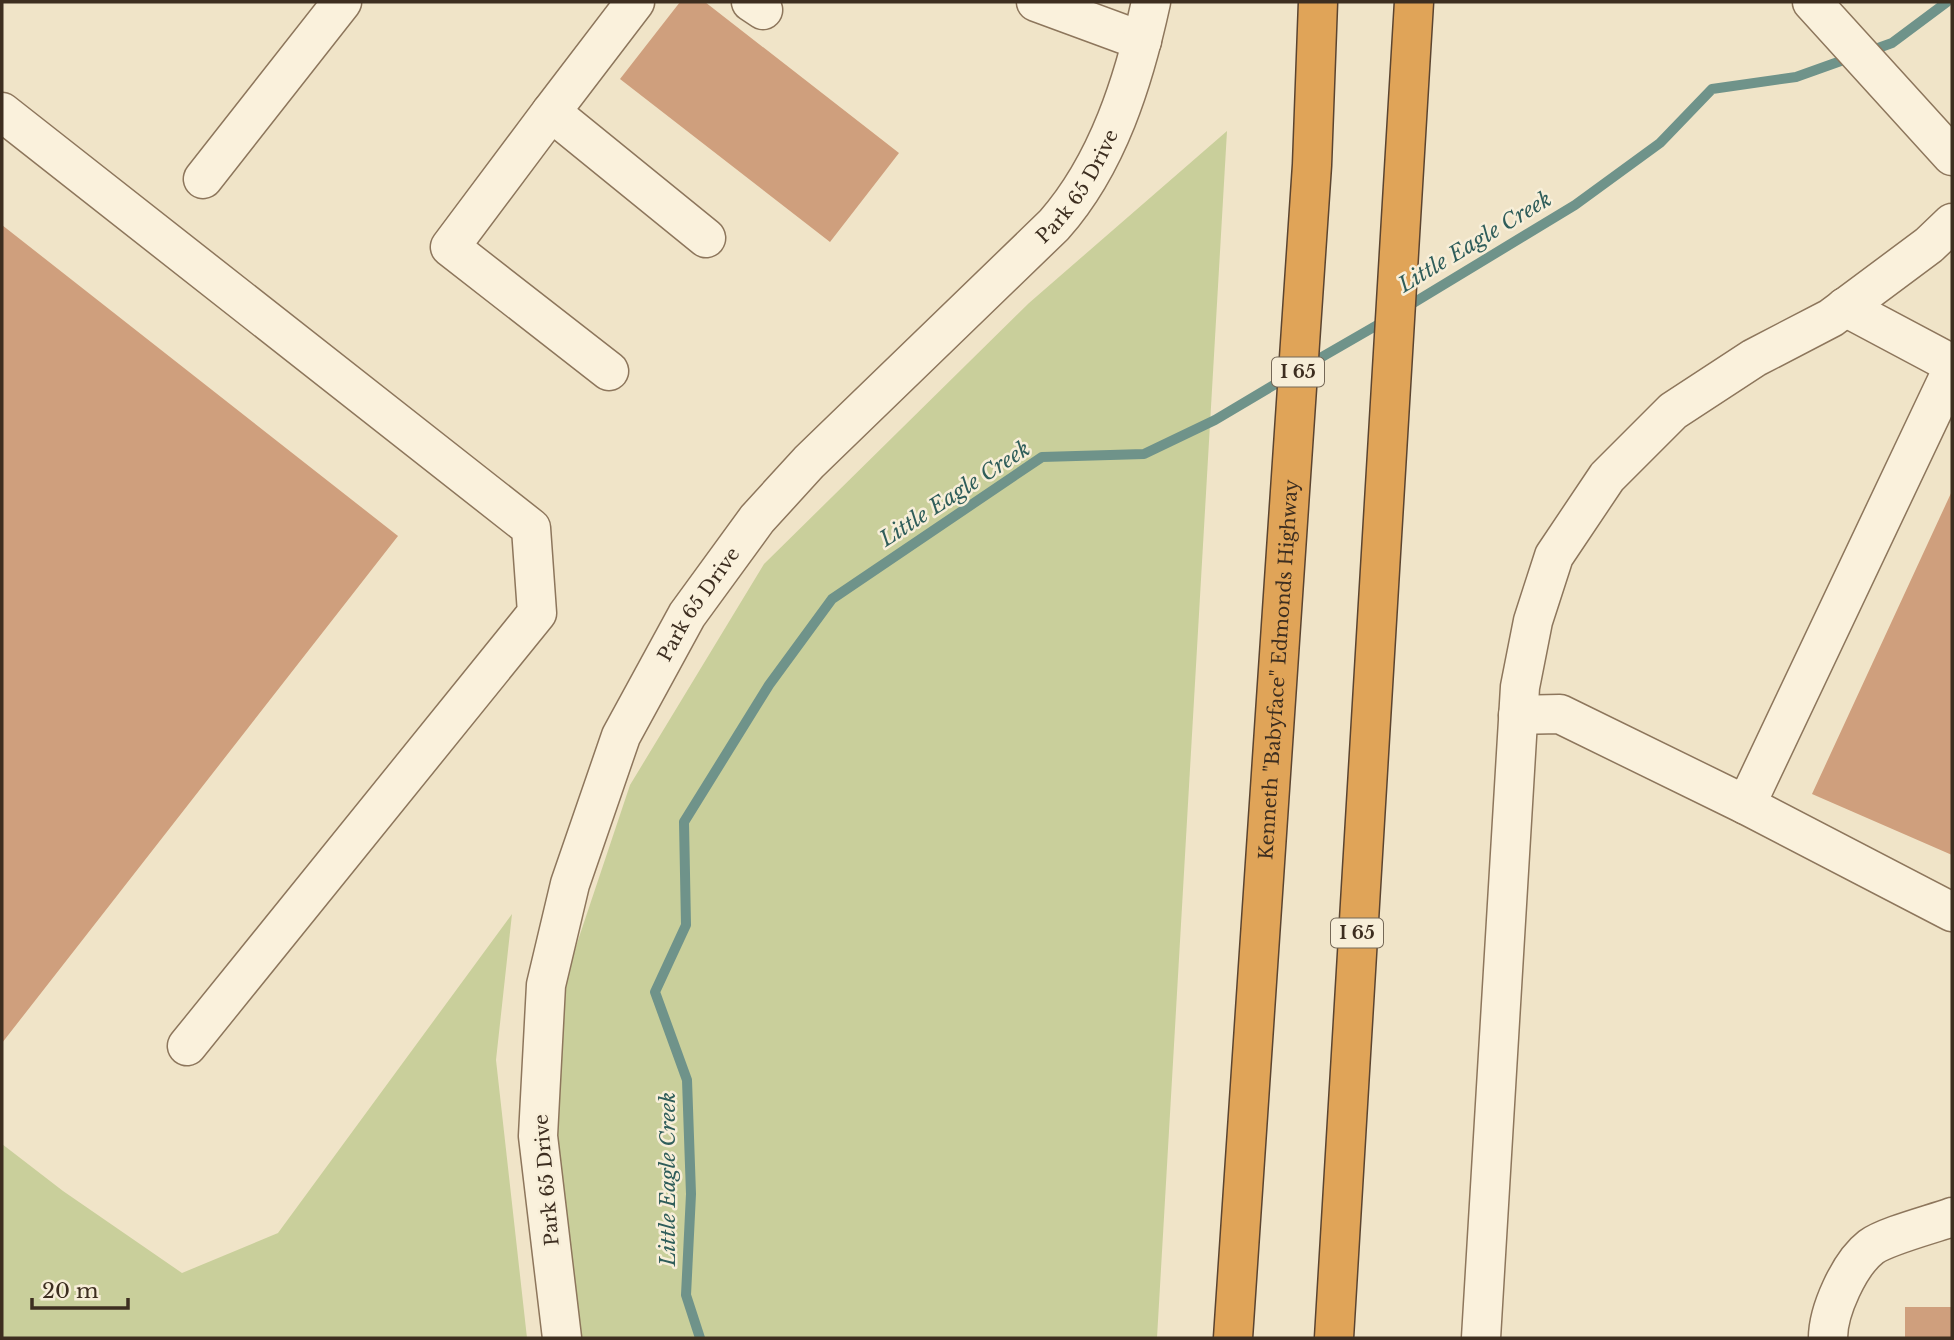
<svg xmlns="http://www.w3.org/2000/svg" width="1954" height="1340" font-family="'Libre Baskerville',serif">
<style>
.green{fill:#c9cf9b}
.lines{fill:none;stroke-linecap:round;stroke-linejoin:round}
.stream{stroke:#6f938a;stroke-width:10}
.building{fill:#cf9f7d}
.minor-casing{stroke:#8d765c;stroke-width:41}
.highway-casing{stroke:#5b4430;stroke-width:41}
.minor{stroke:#faf1dc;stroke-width:38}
.highway{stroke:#e0a458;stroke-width:38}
.labels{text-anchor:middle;stroke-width:5;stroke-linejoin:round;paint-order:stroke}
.shield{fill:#f7eed8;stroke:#756857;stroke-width:2}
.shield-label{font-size:18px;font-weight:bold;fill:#3d2e20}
.street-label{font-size:19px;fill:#3d2e20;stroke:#f7eed8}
.water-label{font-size:21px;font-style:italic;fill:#2f5d5a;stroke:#f7eed8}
</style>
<rect width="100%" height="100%" fill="#f0e4c8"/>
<!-- green -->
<path class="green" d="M1227,131L1157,1338H581L550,1108L559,997L630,785L764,564L1029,303Z
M512,914L496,1060L527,1338H2V1144L63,1191L182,1273L278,1233Z"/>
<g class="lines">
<!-- stream -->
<path class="stream" d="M1867,52L1892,43L1947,2
M1405,308L1575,205L1660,143L1712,89L1796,77L1852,57
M1308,365L1386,320
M700,1338L686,1295L691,1194L687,1080L655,992L686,925L684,822L769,685L832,599L1042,457L1144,454L1215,420L1289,376"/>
</g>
<!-- building -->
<path class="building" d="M680,2H705L899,153L830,242L620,79Z
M2,225L398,536L2,1043Z
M1952,491V855L1812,794Z
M1905,1307H1952V1338H1905Z"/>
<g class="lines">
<defs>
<g id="minor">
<path d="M635,2L551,112L706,238"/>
<path d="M751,2L763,10"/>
<path d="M1036,2L1142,41"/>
<path d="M1812,2L1952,156"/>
<path d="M2,112L531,528L537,613L187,1046"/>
<path d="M551,112L450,247L609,371"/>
<path d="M203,179L342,2"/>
<path d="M1845,307L1952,364"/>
<path d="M1518,715L1560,714L1746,805L1952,370"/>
<path d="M1746,805L1952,912"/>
<path id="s1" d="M562,1338L538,1136L546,985L570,884L621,736L687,615L757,519L809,462L1054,225C1108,164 1134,80 1151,2"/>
<path d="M1481,1338L1520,687L1533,621L1554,556L1607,477L1673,411L1754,358L1831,318L1929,245L1952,223"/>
<path d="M1828,1338C1828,1311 1849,1264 1871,1247C1886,1236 1933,1224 1952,1217"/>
</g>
<g id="highway">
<path id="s2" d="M1233,1338L1312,165L1318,2"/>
<path d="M1334,1338L1414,2"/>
</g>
</defs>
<!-- minor casing -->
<use href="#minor" class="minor-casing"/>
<!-- highway casing -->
<use href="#highway" class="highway-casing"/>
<!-- minor -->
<use href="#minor" class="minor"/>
<!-- highway -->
<use href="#highway" class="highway"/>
</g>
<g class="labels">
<!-- shield labels -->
<g class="shield">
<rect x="1272" y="357.5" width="52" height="29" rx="5"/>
<rect x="1331" y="918.5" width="52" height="29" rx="5"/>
</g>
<g class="shield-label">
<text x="1298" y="378">I 65</text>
<text x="1357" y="939">I 65</text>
</g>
<!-- street labels -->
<g class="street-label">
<text dy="7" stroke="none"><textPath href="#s1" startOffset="1335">Park 65 Drive</textPath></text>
<text dy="7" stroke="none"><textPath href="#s1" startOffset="768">Park 65 Drive</textPath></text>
<text dy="7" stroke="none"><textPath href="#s2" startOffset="670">Kenneth "Babyface" Edmonds Highway</textPath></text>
<text transform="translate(546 1180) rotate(-95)" y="7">Park 65 Drive</text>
</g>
<!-- water labels -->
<g class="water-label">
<text transform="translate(1475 242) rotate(-31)" y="7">Little Eagle Creek</text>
<text transform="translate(955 494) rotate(-33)" y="7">Little Eagle Creek</text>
<text transform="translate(668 1179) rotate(-90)" y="7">Little Eagle Creek</text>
</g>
</g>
<!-- border -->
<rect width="1954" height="1340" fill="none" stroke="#3d2e20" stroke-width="7"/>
<!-- scale -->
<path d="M32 1298v10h96v-10" fill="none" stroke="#3d2e20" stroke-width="3.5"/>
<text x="42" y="1298" font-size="21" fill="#3d2e20" stroke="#f7eed8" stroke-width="5" paint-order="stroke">20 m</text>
</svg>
